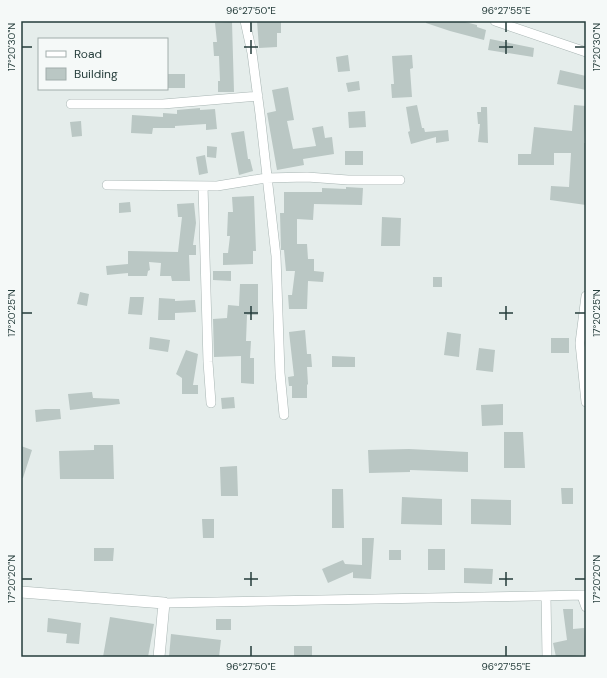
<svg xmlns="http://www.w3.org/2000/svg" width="607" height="678" font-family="'DM Sans',sans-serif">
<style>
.building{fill:#bac7c4}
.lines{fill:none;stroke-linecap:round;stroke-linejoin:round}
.minor-casing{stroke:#a8b5b3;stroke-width:10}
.tertiary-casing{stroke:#a8b5b3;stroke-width:12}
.minor{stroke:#fff;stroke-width:9}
.tertiary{stroke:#fff;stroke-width:11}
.ticks{fill:none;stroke:#253d3b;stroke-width:1.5}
.neatline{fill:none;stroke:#253d3b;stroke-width:1.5}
.ticks-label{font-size:10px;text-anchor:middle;fill:#253d3b}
</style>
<rect width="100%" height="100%" fill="#e5edeb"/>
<!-- building -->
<path class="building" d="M257,21H281V33H277V47L259,48Z
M426,21H466L465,22L477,25V27L486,30L484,40L450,31L426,23Z
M232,22L234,92H218V81H220L219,56H214L213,42H217L215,23Z
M490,39L534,48L533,57L488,50Z
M348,55L350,71L338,72L336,57Z
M412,55L413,68L410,69L412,97L392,98L391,84H394L392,56Z
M560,70L586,76V90L557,84Z
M167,74H185V88H167Z
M359,81L360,90L348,92L346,83Z
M288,87L294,120L287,121L293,149L316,146L312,128L323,126L325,138L332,137L334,154L303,159L304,165L277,170L267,113L276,111L272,90Z
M417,105L422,128H424L425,132L448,130L449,141L436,143V137L411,144L408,132L410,131L406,107Z
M574,105L586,106L584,143H586V205L550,200L551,186L569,187L571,153H554V165H518V154H531L534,127L572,131Z
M481,107H487L488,143L478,142L480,124H478L477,112H481Z
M200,108V110L215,109L217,129L206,130V124L175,126V128H153L152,134L131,133L132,115L163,117V113L177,114V110Z
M365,111L366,127L349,128L348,112Z
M81,121L82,136L72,137L70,122Z
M244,131L248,159H250L253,171L239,175L231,133Z
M207,146L217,147L216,158L207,157Z
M345,151H363V165H345Z
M205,155L208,173L199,175L196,157Z
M346,187L363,188L362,205L314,204L313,220L297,219V244H307L308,259H314V271L324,272L323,282L308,281L307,309H289L288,295H292L295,271H286L284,250H281L280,213H284V192H322V188L346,189Z
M254,196L256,251H253V264L223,265V253H228L230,236H227L228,212H233L232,197Z
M130,202L131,212L119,213V203Z
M194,203L196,223L193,245H196V255H189L190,281H172L171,276H160L161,263L149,262L150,270L148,271L147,276H128V273L107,275L106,266L128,264V251L178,252L182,217H178L177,204Z
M382,217L401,218L400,246H381Z
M213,271H231V281L213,280Z
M433,277H442V287H433Z
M240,284H258V315H247L246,341H251L250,358H254V384L241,383V356L214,357L213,319L227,318L228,305L239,306Z
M80,292L89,294L87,306L77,304Z
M130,297H144L142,315L128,314Z
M159,298L175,299V301L195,300L196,312L175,313V320H158Z
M305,330L307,354H311L312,367H307L308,384L307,385V398H292V386H289L288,377L294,376L289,332Z
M447,332L461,334L459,357L444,355Z
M150,337L170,340L168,352L149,349Z
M551,338H569V353H551Z
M479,348L495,350L493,372L476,370Z
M186,350L198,354L193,385H198V394H182V378L176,374Z
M332,356L355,357V367H332Z
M92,392L93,398L119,399L120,404L70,410L68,394Z
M234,397L235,408L222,409L221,398Z
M503,404V425L482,426L481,405Z
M45,409H60L61,419L36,422L35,410Z
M504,432H523L525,468H504Z
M94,445H113L114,479H60L59,451L94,450Z
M21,446L32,450L23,478H21Z
M409,449L468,452V472L410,470V472L369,473L368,450Z
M237,466L238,496H221L220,467Z
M561,488H573V504H562Z
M332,489H343L344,528H332Z
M402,497L442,499V525L401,524Z
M471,499L511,500V525L471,524Z
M202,519H214V538H203Z
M362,538H374L371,579L353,578V572L328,583L322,569L343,560L345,564L362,565Z
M94,548H114L113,561H94Z
M428,549H445V570H428Z
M389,550H401V560H389Z
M464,568L493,569L492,584L464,583Z
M563,609H573V629L584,628L586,655L556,657L553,643L567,640Z
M110,617L154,624L148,657H103Z
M48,618L81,623L79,644L66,643L67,634L47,632Z
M216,619H231V630H216Z
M171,634L221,640L219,657H169Z
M294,646H312V657H294Z"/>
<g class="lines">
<defs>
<path id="minor" d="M245,21L252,53L260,114L276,256L280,373L284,415
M495,21L586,52
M71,104H163L258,96
M107,185L217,186L266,178L307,177L348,180H400
M203,186L208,362L211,403
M586,296L580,343L586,402
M546,596L547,657
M582,596L586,607
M164,603L586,595"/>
<path id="tertiary" d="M21,592L164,603L159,657"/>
</defs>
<!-- minor casing -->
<use href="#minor" class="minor-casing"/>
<!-- tertiary casing -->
<use href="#tertiary" class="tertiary-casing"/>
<!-- minor -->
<use href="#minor" class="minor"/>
<!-- tertiary -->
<use href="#tertiary" class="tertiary"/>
</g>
<!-- ticks -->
<path class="ticks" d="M251,22V32M506,22V32M251,40V54M506,40V54M22,47H32M244,47H258M499,47H513M575,47H585M251,306V320M506,306V320M22,313H32M244,313H258M499,313H513M575,313H585M251,572V586M506,572V586M22,579H32M244,579H258M499,579H513M575,579H585M251,646V656M506,646V656"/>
<!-- border -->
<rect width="607" height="678" fill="none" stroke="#f5f9f8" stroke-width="44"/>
<!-- legend -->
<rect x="38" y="38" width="130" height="52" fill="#f5f9f8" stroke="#a2aeac"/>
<rect x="46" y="51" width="20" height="6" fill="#ffffff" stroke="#a2aeac"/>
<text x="74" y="58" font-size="12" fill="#253d3b">Road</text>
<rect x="46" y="68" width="20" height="12" fill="#bac7c4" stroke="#a2aeac"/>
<text x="74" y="78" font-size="12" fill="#253d3b">Building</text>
<rect x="22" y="22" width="563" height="634" class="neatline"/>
<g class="ticks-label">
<text x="251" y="14">96°27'50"E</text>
<text x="506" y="14">96°27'55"E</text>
<text transform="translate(11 47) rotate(-90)" y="4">17°20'30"N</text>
<text transform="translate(596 47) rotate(-90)" y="4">17°20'30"N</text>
<text transform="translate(11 313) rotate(-90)" y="4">17°20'25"N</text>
<text transform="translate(596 313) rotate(-90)" y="4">17°20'25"N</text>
<text transform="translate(11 579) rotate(-90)" y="4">17°20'20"N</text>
<text transform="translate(596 579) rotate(-90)" y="4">17°20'20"N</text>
<text x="251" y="670">96°27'50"E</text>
<text x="506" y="670">96°27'55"E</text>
</g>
</svg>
